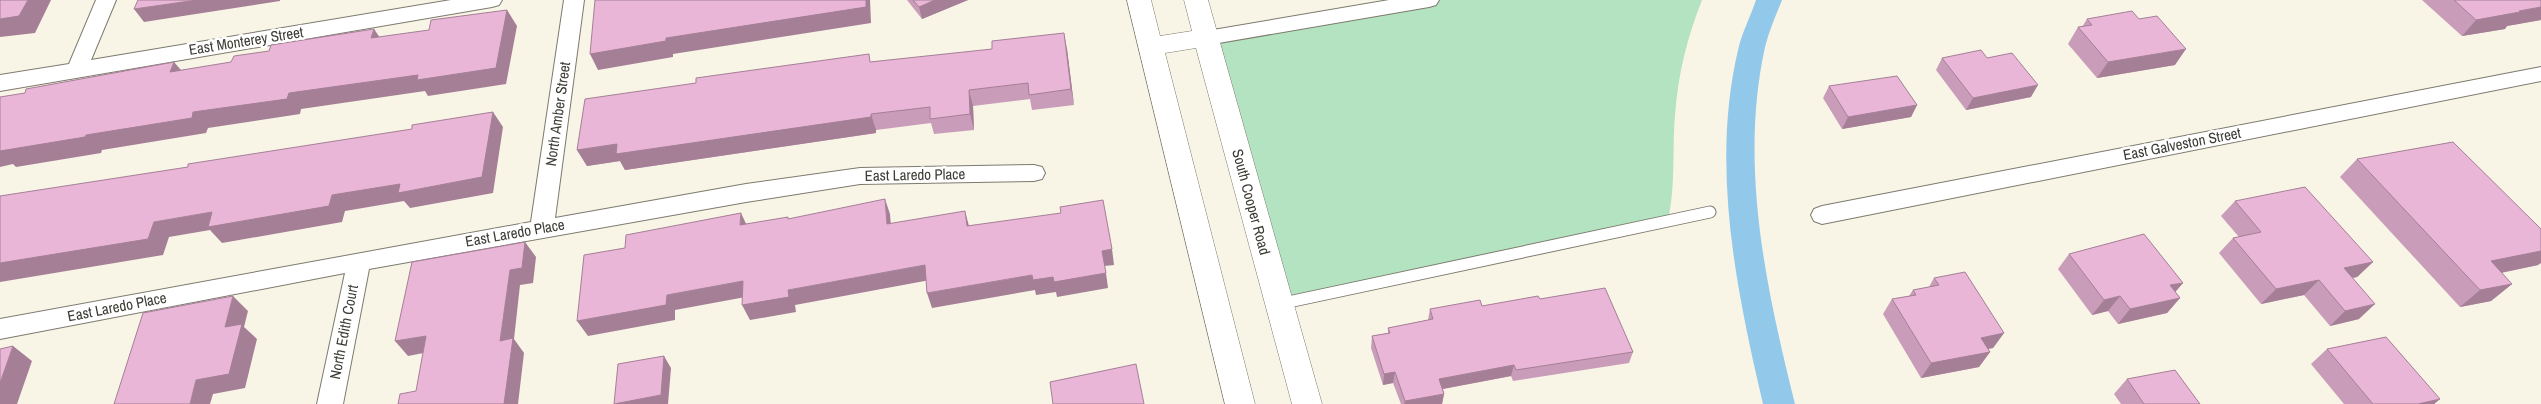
<svg xmlns="http://www.w3.org/2000/svg" width="2541" height="404" font-family="'Archivo Narrow',sans-serif">
<style>
.green{fill:#b3e3c0}
.lines{fill:none;stroke-linecap:round;stroke-linejoin:round}
.canal{fill:#92c8ea;fill-rule:evenodd}
.service-casing{stroke:#7d7a6e;stroke-width:13}
.minor-casing{stroke:#7d7a6e;stroke-width:2}
.secondary-casing{stroke:#7d7a6e;stroke-width:1}
.service{stroke:#fff;stroke-width:11}
.minor{fill:#fff;fill-rule:evenodd}
.secondary{fill:#fff;fill-rule:evenodd}
.wall{fill:#c99db9}
.shaded-wall{fill:#a47f96}
.building{fill:#eab6d7;stroke:#a47f96}
.labels{text-anchor:middle;stroke-width:5;stroke-linejoin:round;paint-order:stroke}
.street-label{font-size:15px;fill:#3d3c36;stroke:#fff}
</style>
<rect width="100%" height="100%" fill="#f8f4e6"/>
<!-- green -->
<path class="green" d="M1429,0H1702C1687,38 1678,74 1675,115C1672,152 1676,183 1668,221L1278,305L1207,38Z"/>
<g class="lines">
<!-- canal -->
<path class="canal" d="M1756,0H1782C1776,15 1769,31 1765,47C1739,165 1766,288 1795,404H1763C1736,288 1710,164 1739,46C1743,31 1751,15 1756,0Z"/>
<defs>
<path id="service" d="M1279,304L1710,212"/>
<path id="minor" d="M96,0H116L91,60L451,0H502L499,5L492,7L0,91V75L69,64Z
M564,0H584L555,218L746,184L860,168L1034,165L1042,167L1045,173L1042,179L1034,181L860,184L746,202L369,269L343,404H317L345,273L0,339V319L531,222Z
M1389,0H1439L1436,5L1429,7L1207,45L1200,43L1197,38L1200,33L1207,31Z
M2541,67V81L1822,224L1814,221L1811,215L1814,209L1822,206Z"/>
<path id="secondary" d="M1127,0H1151L1160,36L1192,31L1184,0H1208L1322,404H1292L1196,48L1165,53L1255,404H1225Z"/>
</defs>
<!-- service casing -->
<use href="#service" class="service-casing"/>
<!-- minor casing -->
<use href="#minor" class="minor-casing"/>
<!-- secondary casing -->
<use href="#secondary" class="secondary-casing"/>
<!-- service -->
<use href="#service" class="service"/>
<!-- minor -->
<use href="#minor" class="minor"/>
<!-- secondary -->
<use href="#secondary" class="secondary"/>
</g>
<!-- wall -->
<path class="wall" d="M907,0H968L922,19Z
M2422,0H2541V20L2507,26L2505,29L2462,36Z
M2087,19L2175,65L2097,78L2068,44L2078,27H2082Z
M1067,49L1074,105L1032,110L1030,99L973,106L974,130L934,134L931,123L876,130V133L625,170L620,161L587,166L577,150L872,62Z
M1942,58L2031,97L1966,110L1936,70Z
M1829,86L1917,105L1911,117L1842,129L1823,98Z
M2357,159L2538,265L2501,273L2512,284L2491,301L2460,307L2340,177Z
M2235,201L2373,262L2357,277L2352,278L2359,319L2330,326L2304,295L2261,304L2219,253L2233,238L2239,237L2221,216Z
M2069,254L2183,283L2175,292L2180,298L2167,313L2118,324L2108,311L2092,315L2058,269Z
M1934,278L2004,333L1993,348L1988,349L1990,352L1979,367L1921,378L1883,314L1892,299L1909,296L1913,290L1929,287Z
M1540,299L1633,352L1629,363L1513,381L1511,376L1443,389L1444,394L1442,404H1401L1393,383L1383,385L1371,348L1372,336L1388,333V328L1428,320L1430,309L1482,306Z
M2327,349L2440,399L2434,404H2344L2311,364Z
M2127,379L2200,404H2121L2114,394Z"/>
<!-- shaded-wall -->
<path class="shaded-wall" d="M28,0H51L35,33L0,37V19Z
M197,0H280V1L144,22L134,9Z
M866,0H870L871,23L673,54V57L598,70L590,54L666,38Z
M935,0H968L922,19L919,7Z
M2541,7V20L2507,26L2505,29L2462,36L2476,20Z
M507,10L517,26L506,84L428,96L425,91L301,109L300,114L208,128L206,133L102,150L101,153L16,167L13,164L0,167V148L86,135L193,112L289,93Z
M374,29L385,45L371,38Z
M1064,33L1067,49L1074,105L1071,89Z
M2186,49L2175,65L2097,78L2108,62Z
M174,62L188,78L170,72Z
M2038,85L2031,97L1966,110L1973,98Z
M969,90L973,106L974,130L970,114Z
M1917,105L1911,117L1842,129L1848,117Z
M493,112L503,127L493,193L410,208L404,201L345,211L342,222L222,243L210,230L169,237L163,255L0,282V263L154,222L212,212L332,195Z
M871,114L876,130V133L625,170L620,161L587,166L577,150L617,144Z
M885,199L890,214L892,239L887,224Z
M965,211L969,226H967Z
M741,213L748,228L740,225Z
M525,242L536,257L533,283L520,285L514,339L524,353L518,404H504L500,341L510,270Z
M1112,249L1114,265L1104,266L1102,251Z
M2541,251V263L2538,265L2471,279L2491,261Z
M2373,262L2357,277L2328,283L2344,268Z
M925,265L930,280L795,305L796,312L750,320L742,305L788,290Z
M1106,273L1108,288L1057,297L1056,292L1036,295L1035,290L932,308L927,293L1032,275L1053,277Z
M2319,280L2304,295L2261,304L2276,289Z
M743,281L751,296L675,310V320L588,336L577,321L667,295Z
M2183,283L2170,298V285Z
M2512,284L2491,301L2460,307L2480,290Z
M233,296L248,311L244,327L257,339L245,388L213,394L210,404H190L196,380L225,327Z
M2120,296L2108,311L2092,315L2104,300Z
M2180,298L2167,313L2118,324L2130,309Z
M2375,304L2359,319L2330,326L2345,311Z
M2004,333L1993,348L1970,352L1981,338Z
M426,336L439,350L408,356L395,341Z
M13,346L32,361L17,404H0V383Z
M1990,352L1979,367L1921,378L1931,363Z
M664,356L671,368L668,404H615Z
M1514,365L1511,376L1437,390L1439,379Z
M1395,372L1393,383L1383,385L1384,374Z
M1444,394L1442,404H1404L1405,401Z
M2440,399L2434,404H2418Z"/>
<!-- building -->
<path class="building" d="M0,0H28L19,16L0,19Z
M138,0H197L134,9Z
M595,0H866V7L666,38V41L590,54Z
M913,0H935L919,7Z
M2454,0H2541V7L2519,11L2520,12L2476,20Z
M507,10L496,68L417,80L418,75L289,93L287,99L193,112L192,118L86,135L85,137L0,151V97L25,93L26,89L174,62L170,72L231,62L234,56L269,51L271,45L374,29L371,38L429,30L431,20Z
M2132,11L2139,19L2157,16L2186,49L2108,62L2078,27L2092,25L2087,19Z
M1064,33L1071,89L1029,95L1028,83L969,90L970,114L930,119V107L871,114V117L616,154L617,144L577,150L585,99L696,83V78L869,54L870,62L992,49V41Z
M1981,50L1987,58L2012,53L2038,85L1973,98L1942,58Z
M1897,76L1917,105L1848,117L1829,86Z
M493,112L482,177L398,193L400,184L332,195L329,206L208,227L212,212L154,222L148,239L0,263V196L188,167V164L412,129V125Z
M2453,142L2541,229V251L2491,261L2512,284L2480,290L2357,159Z
M2305,187L2373,262L2344,268L2375,304L2345,311L2319,280L2276,289L2233,238L2261,232L2235,201Z
M885,199L887,224L965,211L967,226L1061,213L1060,207L1103,200L1112,249L1102,251L1106,273L1054,282L1053,277L1033,280L1032,275L927,293L925,265L788,290L789,297L742,305L743,281L667,295L666,305L577,321L584,255L625,248L626,235L741,213L740,225L788,217V219Z
M2144,234L2183,283L2170,285L2180,298L2130,309L2120,296L2104,300L2069,254Z
M525,242L522,268L510,270L500,341L513,338L504,404H398L400,394L416,391L426,336L395,341L412,262Z
M1965,272L2004,333L1981,338L1990,352L1931,363L1892,299L1916,295L1913,290L1939,285L1934,278Z
M1605,288L1633,352L1516,370L1514,365L1439,379L1444,394L1405,401L1395,372L1384,374L1372,336L1390,333L1388,328L1433,319L1430,309L1480,300L1482,306L1538,296L1540,299Z
M233,296L225,327L242,324L229,374L196,380L190,404H114L143,313Z
M2386,337L2440,399L2418,404H2373L2327,349Z
M13,346L0,383V349Z
M664,356L661,395L614,404L618,364Z
M1136,364L1144,404H1053L1050,382Z
M2175,370L2200,404H2144L2127,379Z"/>
<g class="labels">
<!-- street labels -->
<g class="street-label">
<text transform="translate(246 41) rotate(-9)" y="5">East Monterey Street</text>
<text transform="translate(558 114) rotate(-82)" y="5">North Amber Street</text>
<text transform="translate(2182 144) rotate(-11)" y="5">East Galveston Street</text>
<text transform="translate(915 175) rotate(-1)" y="5">East Laredo Place</text>
<text transform="translate(1251 202) rotate(75)" y="5">South Cooper Road</text>
<text transform="translate(515 233) rotate(-10)" y="5">East Laredo Place</text>
<text transform="translate(117 307) rotate(-11)" y="5">East Laredo Place</text>
<text transform="translate(344 332) rotate(-79)" y="5">North Edith Court</text>
</g>
</g>
</svg>
